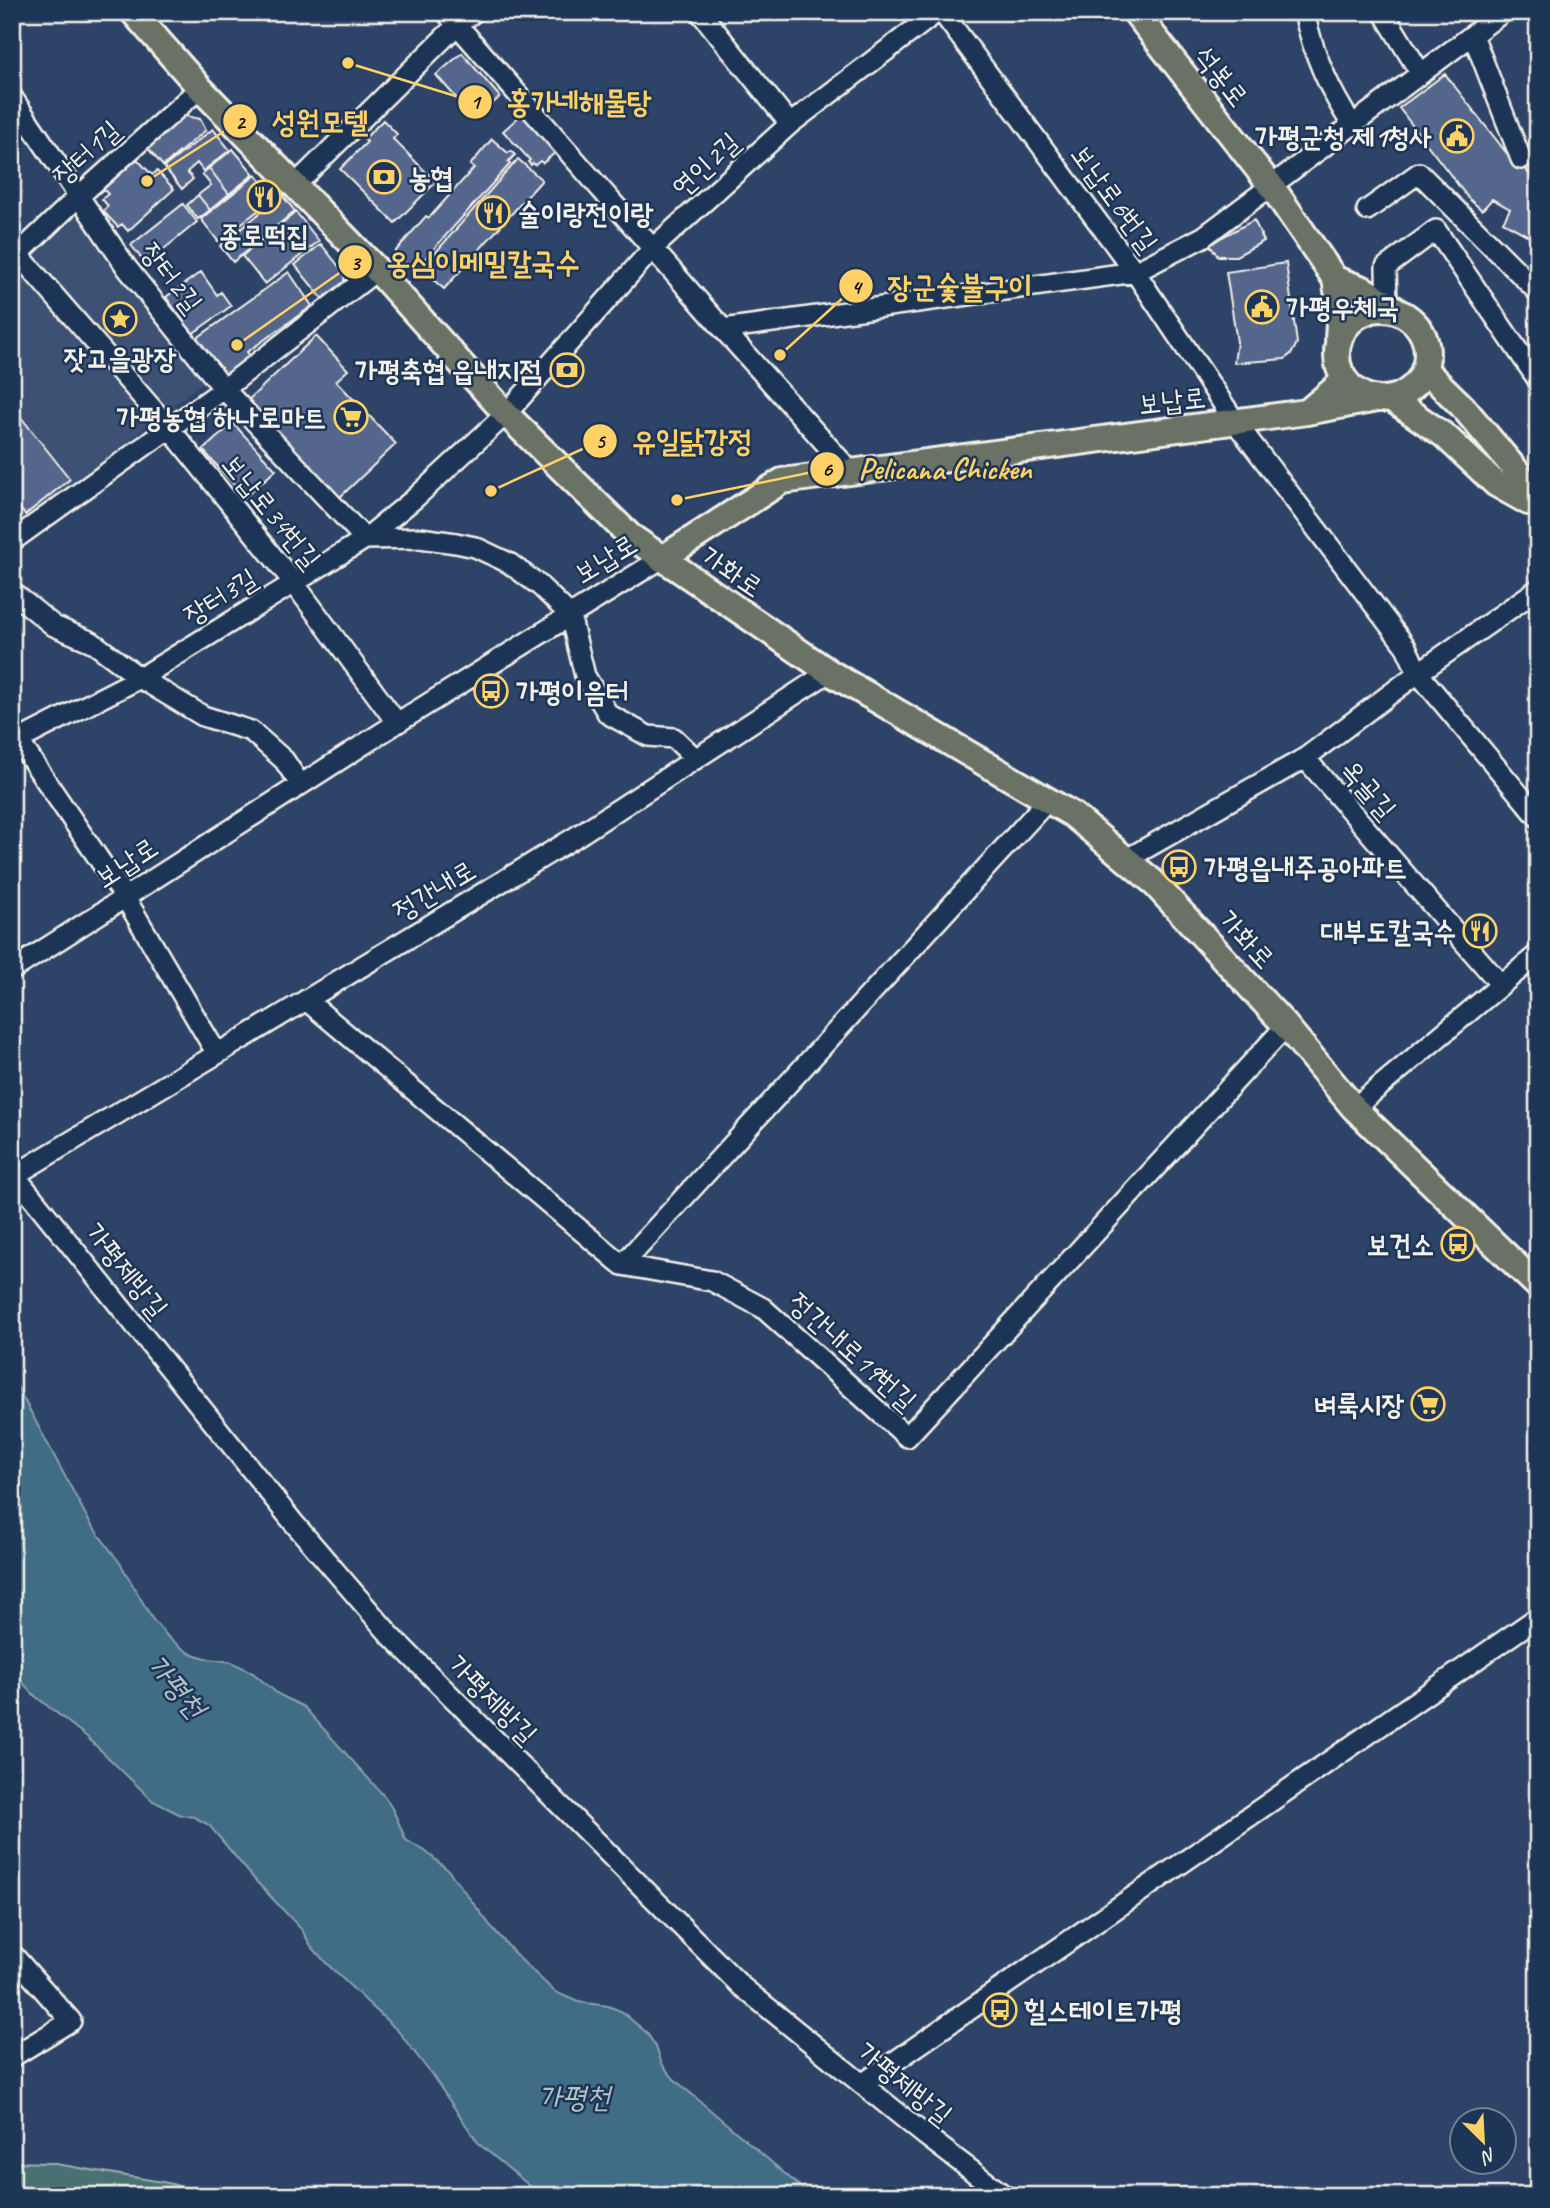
<svg xmlns="http://www.w3.org/2000/svg" width="1550" height="2208" font-family="Caveat,'Poor Story',sans-serif">
<style>
.built{fill:#3d5174}
.green{fill:#4a6f72;stroke:#9fb0ad;stroke-width:2}
.water{fill:#406c85;stroke:#88a1ad;stroke-width:2}
.building{fill:#55668d;stroke:#f4f1e8;stroke-width:2}
.lines{fill:none;stroke-linecap:round;stroke-linejoin:round}
.minor-casing{stroke:#f4f1e8;stroke-width:24}
.major-casing{stroke:#f4f1e8;stroke-width:30}
.minor{stroke:#1d3557;stroke-width:19}
.major{stroke:#6a7165;stroke-width:24}
.labels{text-anchor:middle;stroke-width:5;stroke-linejoin:round;paint-order:stroke}
.street-label{font-size:28px;fill:#f4f1e8;stroke:#1d3557}
.poi-label{font-size:28px;font-weight:bold;fill:#f4f1e8;stroke:#1d3557;text-anchor:end}
.water-label{font-size:30px;font-style:italic;fill:#b5c2c5;stroke:#1d3557}
.leader{fill:none;stroke:#ffd166;stroke-width:2.5}
.callout-dot{fill:#ffd166;stroke:#1d3557;stroke-width:2.5}
.mark-label{font-size:21px;text-anchor:middle;font-weight:bold;fill:#111}
.callout-label{font-size:30px;text-anchor:middle;font-weight:bold;fill:#ffd166;stroke:#1d3557;stroke-width:5;stroke-linejoin:round;paint-order:stroke}
</style>
<rect width="100%" height="100%" fill="#2d4367"/>
<filter id="ink" filterUnits="userSpaceOnUse"><feTurbulence type="fractalNoise" baseFrequency=".0143" numOctaves="2"/><feDisplacementMap in="SourceGraphic" scale="14" xChannelSelector="R" yChannelSelector="G"/><feConvolveMatrix kernelMatrix="1 2 1 2 8 2 1 2 1" color-interpolation-filters="sRGB"/></filter>
<g filter="url(#ink)">
<!-- built -->
<path class="built" d="M79,215L207,379L28,520L12,502V276Z"/>
<!-- green -->
<path class="green" d="M12,2162L50,2163L168,2183L214,2196H12Z"/>
<!-- water -->
<path class="water" d="M12,1377L90,1523L120,1563L153,1620L169,1638L189,1653L209,1659L232,1662L253,1673L278,1694L304,1707L385,1797L393,1810L406,1840L425,1851L448,1870L490,1925L516,1955L555,1992L578,2002L608,2006L621,2011L647,2033L656,2047L662,2064L674,2079L811,2196H542L479,2144L432,2075L398,2031L327,1964L311,1946L302,1930L255,1880L209,1825L194,1817L181,1815L153,1801L87,1737L35,1696L12,1671Z"/>
<!-- building -->
<path class="building" d="M462,53L500,97L475,119L436,75Z
M1445,74L1516,165L1525,166L1528,173L1538,179V241L1503,222L1510,209L1492,199L1482,210L1469,199L1399,108Z
M522,114L556,152L543,163L540,161L535,165L533,163L531,165L528,162L530,160L503,131Z
M181,115L200,119L206,130L163,166L146,146Z
M383,120L397,134L393,139L436,182L395,223L340,169L367,142L364,139Z
M213,129L230,150L203,171L197,163L187,172L193,179L182,189L164,167Z
M492,139L508,153L511,151L515,155L508,162L510,164L414,271L394,253L426,216L429,218L474,168L470,165Z
M233,149L254,174L229,194L209,168Z
M137,159L152,175L157,171L174,189L128,231L122,224L118,227L103,211L108,206L102,199L108,194L103,189Z
M518,159L542,180L444,289L421,269Z
M209,168L229,194L210,210L198,195L211,185L202,174Z
M256,175L275,198L218,241L201,219Z
M198,195L210,210L198,219L187,205Z
M282,195L295,211L233,262L220,246Z
M183,204L197,222L146,264L131,245Z
M296,212L319,241L265,284L242,256Z
M1254,220L1264,241L1236,256H1218L1209,244Z
M321,244L345,274L343,287L325,302L295,265Z
M1286,263L1297,343L1292,353L1285,359L1234,363L1237,342L1226,272Z
M201,272L217,295L221,292L231,306L192,334L166,297Z
M289,272L312,306L247,352L250,356L227,373L215,372L193,341Z
M316,336L348,370L336,381L396,444L338,499L246,402Z
M12,406L70,479L25,515L12,499Z
M233,423L276,470L245,497L203,450Z"/>
<g class="lines">
<defs>
<path id="minor" d="M446,12L723,329L850,471
M700,12L790,124
M942,12L1135,272L1236,423L1406,647L1418,673L1538,817
M1304,12C1313,53 1330,92 1353,126
M1383,12L1421,74
M1473,35L1521,159
M12,97L127,268L224,389L365,539L420,538L456,543L475,547L509,563L539,585L570,615L585,676L608,714L648,736L674,738L696,759
M295,185L457,25L474,12
M1367,210L1419,173L1538,292
M12,247L170,429L294,583L397,723
M12,260L78,197L200,88
M1387,304L1386,267L1436,230L1538,380
M723,329L1135,272L1203,237L1503,12
M12,541L224,389L377,270
M12,592L54,626L92,642L140,678L203,716L251,731L284,760L300,784
M12,731L126,899L217,1054L574,838L829,672
M19,740L140,678L365,539L414,499L506,414L653,248L790,124L937,12
M1305,758L1501,985
M1127,859L1305,758L1418,673L1538,589
M12,970L397,723L661,559
M306,1000L622,1265L712,1281L763,1308L907,1437L1286,1026
M1354,1108L1538,954
M12,1172L293,1522L391,1636L741,1986L926,2136L1005,2196
M15,1175L217,1054
M622,1265L1048,800
M12,1954L71,2021L12,2057
M862,2084L1538,1617"/>
<path id="major" d="M133,12L200,88L377,270L506,414L630,536L829,672L1073,815L1152,881L1286,1026L1354,1108L1538,1286
M1135,12L1272,187L1335,279
M1337 354a45 45 0 1 1 90 0a45 45 0 1 1-90 0Z
M1338,339L1340,308L1335,279L1363,289L1395,309
M1345,380L1307,412L1377,399
M1390,398L1445,436L1496,484L1528,502L1520,475L1462,406L1424,369
M661,559L782,481L1307,412"/>
</defs>
<!-- minor casing -->
<use href="#minor" class="minor-casing"/>
<!-- major casing -->
<use href="#major" class="major-casing"/>
<!-- minor -->
<use href="#minor" class="minor"/>
<!-- major -->
<use href="#major" class="major"/>
</g>
</g>
<!-- icons -->
<defs>
<symbol id="civic-ring" viewBox="-11 -11 22 22"><circle r="9.5" fill="#1d3557" stroke="#ffd166" stroke-width="1.5"/><path d="M-.6-6.5H3V-4.5H.6V-3L4-1V1h2V6H-6V1h2V-1L-.6-3ZM-1.2 2.5V6h2.4V2.5Z" fill="#ffd166"/></symbol>
<symbol id="bank-ring" viewBox="-11 -11 22 22"><circle r="9.5" fill="#1d3557" stroke="#ffd166" stroke-width="1.5"/><path d="M-6-4H6V4H-6ZM0-2.3a2.3 2.3 0 1 0 0 4.6a2.3 2.3 0 1 0 0-4.6Z" fill="#ffd166"/></symbol>
<symbol id="restaurant-ring" viewBox="-11 -11 22 22"><circle r="9.5" fill="#1d3557" stroke="#ffd166" stroke-width="1.5"/><path d="M-5-6h1v4h1v-4h1v4h1v-4h1v5L-1.5 .5V6h-2V.5L-5-1ZM5-6V6H3V1.5H1.5Q1.5-4 5-6Z" fill="#ffd166"/></symbol>
<symbol id="sight-ring" viewBox="-11 -11 22 22"><circle r="9.5" fill="#1d3557" stroke="#ffd166" stroke-width="1.5"/><path d="M0-6L1.8-2.2L6-1.7L2.9 1.2L3.7 5.4L0 3.3L-3.7 5.4L-2.9 1.2L-6-1.7L-1.8-2.2Z" fill="#ffd166"/></symbol>
<symbol id="supermarket-ring" viewBox="-11 -11 22 22"><circle r="9.5" fill="#1d3557" stroke="#ffd166" stroke-width="1.5"/><path d="M-6-5.5h2.5l.6 2H6L4.5 2H-2.5L-4.4-4H-6ZM-1.5 3.2a1.3 1.3 0 1 0 .1 0ZM3 3.2a1.3 1.3 0 1 0 .1 0Z" fill="#ffd166"/></symbol>
<symbol id="bus-ring" viewBox="-11 -11 22 22"><circle r="9.5" fill="#1d3557" stroke="#ffd166" stroke-width="1.5"/><path d="M-5-6H5V4H4V6H2V4H-2V6H-4V4H-5ZM-3.5-4V0h7V-4ZM-3.5 1.2v1.5H-2V1.2ZM2 1.2v1.5H3.5V1.2Z" fill="#ffd166"/></symbol>
</defs>
<g fill-rule="evenodd">
<use href="#civic-ring" x="1438" y="117" width="38" height="38"/>
<use href="#bank-ring" x="365" y="158" width="38" height="38"/>
<use href="#restaurant-ring" x="245" y="178" width="38" height="38"/>
<use href="#restaurant-ring" x="474" y="194" width="38" height="38"/>
<use href="#civic-ring" x="1243" y="288" width="38" height="38"/>
<use href="#sight-ring" x="101" y="300" width="38" height="38"/>
<use href="#bank-ring" x="548" y="351" width="38" height="38"/>
<use href="#supermarket-ring" x="332" y="398" width="38" height="38"/>
<use href="#bus-ring" x="472" y="672" width="38" height="38"/>
<use href="#bus-ring" x="1160" y="848" width="38" height="38"/>
<use href="#restaurant-ring" x="1461" y="912" width="38" height="38"/>
<use href="#bus-ring" x="1439" y="1225" width="38" height="38"/>
<use href="#supermarket-ring" x="1409" y="1385" width="38" height="38"/>
<use href="#bus-ring" x="981" y="1991" width="38" height="38"/>
</g>
<g class="labels">
<!-- street labels -->
<g class="street-label">
<text transform="translate(1222 76) rotate(52)" y="10">석봉로</text>
<text transform="translate(86 152) rotate(-42)" y="10">장터1길</text>
<text transform="translate(705 164) rotate(-42)" y="10">연인2길</text>
<text transform="translate(1115 198) rotate(54)" y="10">보납로6번길</text>
<text transform="translate(172 277) rotate(52)" y="10">장터2길</text>
<text transform="translate(1172 400) rotate(-6)" y="10">보납로</text>
<text transform="translate(272 511) rotate(51)" y="10">보납로34번길</text>
<text transform="translate(605 558) rotate(-31)" y="10">보납로</text>
<text transform="translate(732 571) rotate(34)" y="10">가화로</text>
<text transform="translate(220 596) rotate(-32)" y="10">장터3길</text>
<text transform="translate(1369 789) rotate(49)" y="10">옥골길</text>
<text transform="translate(126 862) rotate(-33)" y="10">보납로</text>
<text transform="translate(434 890) rotate(-31)" y="10">정간내로</text>
<text transform="translate(1247 939) rotate(47)" y="10">가화로</text>
<text transform="translate(127 1270) rotate(51)" y="10">가평제방길</text>
<text transform="translate(853 1351) rotate(42)" y="10">정간내로19번길</text>
<text transform="translate(493 1699) rotate(45)" y="10">가평제방길</text>
<text transform="translate(905 2083) rotate(39)" y="10">가평제방길</text>
</g>
<!-- poi labels -->
<g class="poi-label">
<text x="1432" y="146">가평군청 제1청사</text>
<text x="408" y="187" text-anchor="start">농협</text>
<text x="518" y="223" text-anchor="start">술이랑전이랑</text>
<text x="264" y="245" text-anchor="middle">종로떡집</text>
<text x="1286" y="317" text-anchor="start">가평우체국</text>
<text x="120" y="368" text-anchor="middle">잣고을광장</text>
<text x="542" y="380">가평축협 읍내지점</text>
<text x="326" y="427">가평농협 하나로마트</text>
<text x="516" y="701" text-anchor="start">가평이음터</text>
<text x="1204" y="877" text-anchor="start">가평읍내주공아파트</text>
<text x="1456" y="941">대부도칼국수</text>
<text x="1434" y="1254">보건소</text>
<text x="1404" y="1414">벼룩시장</text>
<text x="1024" y="2020" text-anchor="start">힐스테이트가평</text>
</g>
<!-- water labels -->
<g class="water-label">
<text transform="translate(176 1686) rotate(49)" y="10">가평천</text>
<text x="574" y="2107">가평천</text>
</g>
</g>
<!-- callouts -->
<path class="leader" d="M348 63L475 102M147 181L240 121M237 345L355 262M780 355L856 286M491 491L600 441M677 500L827 469"/>
<g class="callout-dot">
<circle cx="348" cy="63" r="7"/>
<circle cx="147" cy="181" r="7"/>
<circle cx="237" cy="345" r="7"/>
<circle cx="780" cy="355" r="7"/>
<circle cx="491" cy="491" r="7"/>
<circle cx="677" cy="500" r="7"/>
<circle cx="475" cy="102" r="18"/>
<circle cx="240" cy="121" r="18"/>
<circle cx="355" cy="262" r="18"/>
<circle cx="856" cy="286" r="18"/>
<circle cx="600" cy="441" r="18"/>
<circle cx="827" cy="469" r="18"/>
</g>
<g class="mark-label">
<text x="475" y="109">1</text>
<text x="240" y="129">2</text>
<text x="355" y="270">3</text>
<text x="856" y="294">4</text>
<text x="600" y="448">5</text>
<text x="827" y="476">6</text>
</g>
<g class="callout-label">
<text x="579" y="112">홍가네해물탕</text>
<text x="320" y="132">성원모텔</text>
<text x="483" y="273">옹심이메밀칼국수</text>
<text x="960" y="297">장군숯불구이</text>
<text x="692" y="451">유일닭강정</text>
<text x="945" y="479">Pelicana Chicken</text>
</g>
<!-- margin -->
<rect width="1550" height="2208" fill="none" stroke="#1d3557" stroke-width="42"/>
<rect x="21" y="21" width="1508" height="2166" fill="none" stroke="#f4f1e8" stroke-width="2.5" filter="url(#ink)"/>
<!-- north arrow -->
<g transform="translate(1483 2141) rotate(156)"><circle r="33" fill="#1d3557" stroke="#738091" stroke-width="2"/>
<path d="M0-5L12 26L0 18L-12 26Z" fill="#ffd166"/>
<text y="-10" font-size="19" font-weight="bold" text-anchor="middle" fill="#f4f1e8">N</text>
</g>
</svg>
